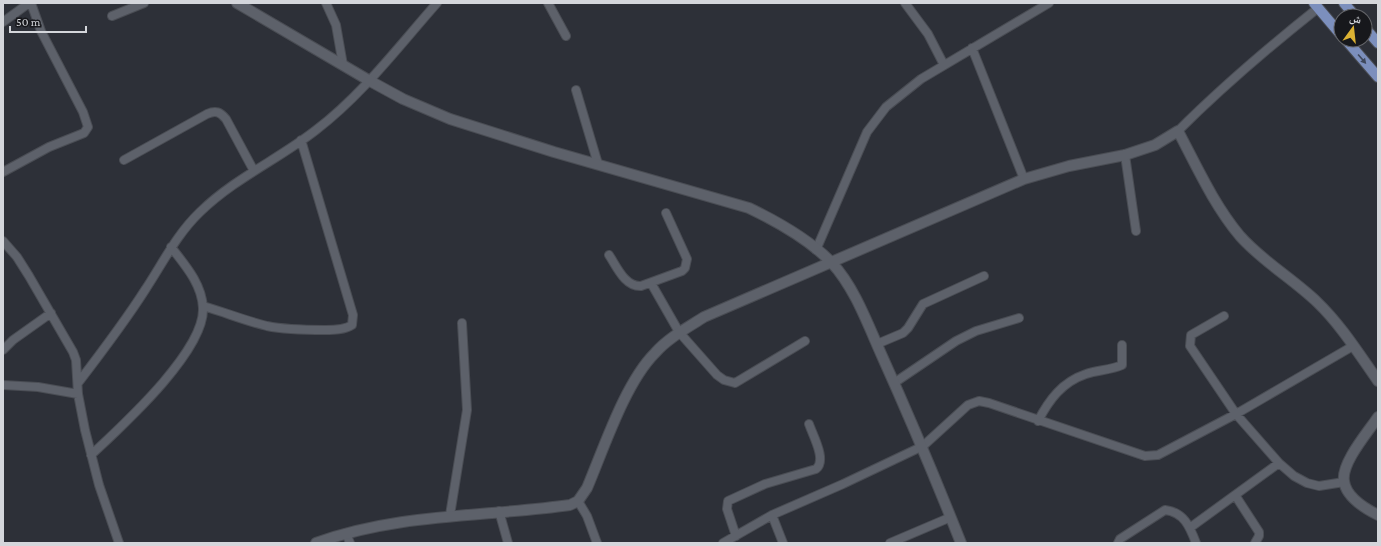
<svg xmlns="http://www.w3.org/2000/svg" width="1381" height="546" font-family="'Crimson Pro','Noto Naskh Arabic',serif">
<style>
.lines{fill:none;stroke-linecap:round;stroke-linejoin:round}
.minor-casing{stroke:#4a4d54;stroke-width:10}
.tertiary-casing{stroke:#4a4d54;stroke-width:12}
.primary-casing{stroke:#4a4d54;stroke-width:12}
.minor{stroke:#5d616a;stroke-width:8}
.tertiary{stroke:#5d616a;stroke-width:10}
.primary{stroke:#7c8fbd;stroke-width:10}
.oneway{fill:#3f485c}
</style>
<rect width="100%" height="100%" fill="#2d3038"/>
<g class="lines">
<defs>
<path id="minor" d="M326,3L336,25L343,65
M548,3L566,36
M905,3L928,34L944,65
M112,16L144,3
M3,22L29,3
M972,48L1024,179
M576,90L598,164
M1178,131C1222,87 1269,47 1318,8
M1125,155L1136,231
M124,160L207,114C216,110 220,112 226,119L254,171
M3,172L49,147L84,133L88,127L83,112L41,31L31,3
M3,241L17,257L29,276L73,352L76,360L78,394L85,430L99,485L119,543
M816,250L867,132L886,107L921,79L1049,3
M609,255C617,267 625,287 641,286L682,271L685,268L687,259L666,213
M651,283L679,332L717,375L724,380L735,383L805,341
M203,306C224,312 246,321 267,326C286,330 306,330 325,330C333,330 345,330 352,325L353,315L301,140
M1224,316L1191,335L1190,346L1236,414L1279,463L1294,476L1307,483L1319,486L1344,482
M877,344L903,333L908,328L923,304L984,276
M3,350L13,340L51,313
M78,383C101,353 124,323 145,290C163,263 176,235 200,212C235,178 279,159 316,130C363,94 398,47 437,3
M894,383L956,341L976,331L1019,318
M3,385L38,387L78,394
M1038,421C1049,400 1062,382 1086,374C1097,370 1111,370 1122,365V345
M91,455C122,426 205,351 203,308C202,284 185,265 171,247
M578,501L587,516L597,543
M499,511L508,543
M450,515L467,410L462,323
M772,515L783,543
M1191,527L1235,495
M346,533L350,543
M736,536L727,509L728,501L765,484L816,469C827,460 813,436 809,424
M723,543L772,515L843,484L923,446L968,405L979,401L989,403L1145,456L1158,455L1236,414L1353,346
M890,543L951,517
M1118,543L1120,539L1165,510C1184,512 1190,527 1196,543
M1255,543L1259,536V532L1235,495L1279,463"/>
<path id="tertiary" d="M237,3L370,81L403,99L450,119L554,152L749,208C778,222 809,239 832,263C855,288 868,325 882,356C910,418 936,480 961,543
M1378,417C1368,432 1341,463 1344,481C1346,497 1366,509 1378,515
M316,543C398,513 485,517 570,505L578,501L587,488C604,448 625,383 655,353C668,338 687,328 704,317L1024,179L1069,166L1125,155L1155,145L1178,131C1197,167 1214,205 1240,236C1262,261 1293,279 1317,302C1341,325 1359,354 1378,381"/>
<path id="primary" d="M1314,3L1341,35
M1344,3L1355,16
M1365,28L1378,43
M1346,40L1378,77"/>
</defs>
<!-- minor casing -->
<use href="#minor" class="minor-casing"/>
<!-- tertiary casing -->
<use href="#tertiary" class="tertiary-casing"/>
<!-- primary casing -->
<use href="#primary" class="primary-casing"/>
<!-- minor -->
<use href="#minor" class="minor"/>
<!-- tertiary -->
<use href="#tertiary" class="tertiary"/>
<!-- primary -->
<use href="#primary" class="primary"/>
</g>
<!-- one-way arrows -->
<defs><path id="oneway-solid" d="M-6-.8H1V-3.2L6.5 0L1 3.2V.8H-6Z"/></defs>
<use class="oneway" href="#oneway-solid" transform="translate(1362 59) rotate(49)"/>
<!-- border -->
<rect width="1381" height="546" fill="none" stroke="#d4d6db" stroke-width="8"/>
<!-- north arrow -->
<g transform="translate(1353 28) rotate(15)"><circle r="19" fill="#17181c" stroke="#636468"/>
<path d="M0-3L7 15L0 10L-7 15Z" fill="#dcb233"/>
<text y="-6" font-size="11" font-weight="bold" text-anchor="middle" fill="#d4d6db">ش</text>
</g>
<!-- scale -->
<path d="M10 26v6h76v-6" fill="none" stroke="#d4d6db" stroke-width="2"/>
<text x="16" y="26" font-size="12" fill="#d4d6db" stroke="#17181c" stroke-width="3" paint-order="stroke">50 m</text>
</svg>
